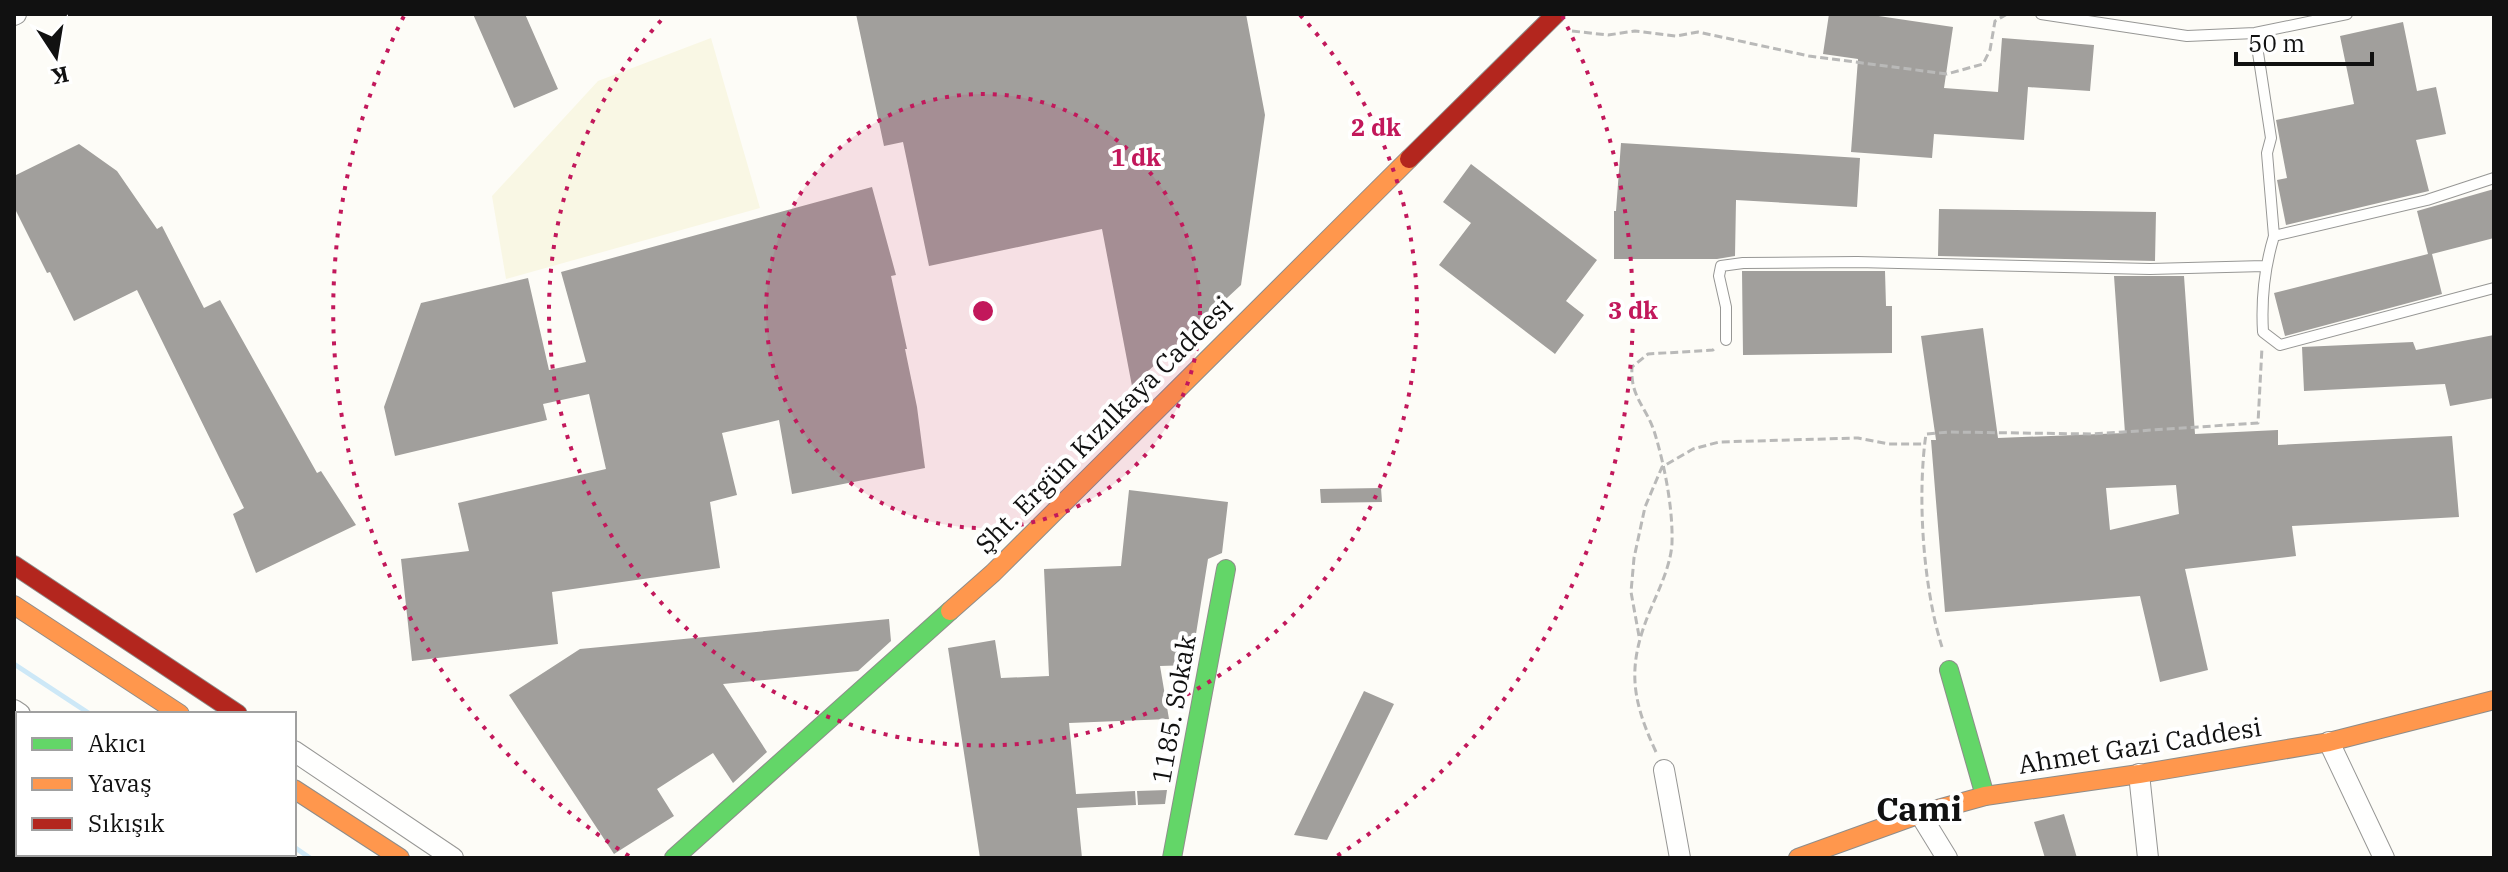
<svg xmlns="http://www.w3.org/2000/svg" width="2508" height="872" font-family="'IBM Plex Serif',serif">
<style>
.farmland{fill:#f9f7e4}
.lines{fill:none;stroke-linecap:round;stroke-linejoin:round}
.stream{stroke:#cde8f7;stroke-width:5}
.building{fill:#a19f9c;fill-rule:evenodd}
.lane-casing{stroke:#979795;stroke-width:12}
.street-casing{stroke:#979795;stroke-width:22}
.fast-casing{stroke:#8e8d8b;stroke-width:20}
.slow-casing{stroke:#8e8d8b;stroke-width:20}
.jam-casing{stroke:#8e8d8b;stroke-width:20}
.path{stroke:#b9b9b8;stroke-width:3;stroke-dasharray:8 4;stroke-linecap:butt}
.lane{stroke:#fffffe;stroke-width:10}
.street{stroke:#fffffe;stroke-width:20}
.fast{stroke:#63d668;stroke-width:18}
.slow{stroke:#ff974d;stroke-width:18}
.jam{stroke:#b3261e;stroke-width:18}
.ring{fill:none;stroke:#c2185b;stroke-width:4;stroke-dasharray:4 8}
.labels{text-anchor:middle;stroke-width:8;stroke-linejoin:round;paint-order:stroke}
.street-label{font-size:26px;fill:#111;stroke:#fff}
.district-label{font-size:34px;font-weight:bold;fill:#111;stroke:#fff}
.centre{fill:#c2185b;stroke:#fff;stroke-width:4}
.ring-label{font-size:24px;text-anchor:middle;font-weight:bold;fill:#c2185b;stroke:#fff;stroke-width:8;stroke-linejoin:round;paint-order:stroke}
</style>
<rect width="100%" height="100%" fill="#fdfcf7"/>
<!-- farmland -->
<path class="farmland" d="M711,38L760,208L506,279L492,196L598,81Z"/>
<g class="lines">
<!-- stream -->
<path class="stream" d="M14,664L90,714
M294,847L310,858"/>
</g>
<!-- building -->
<path class="building" d="M473,14H525L558,89L514,108Z
M856,14H1246L1265,115L1241,285L1132,386L1102,229L929,266L903,142L884,146Z
M1829,14H1865L1953,27L1944,88L1998,92L2002,38L2094,45L2090,91L2028,87L2024,140L1934,134L1932,158L1851,152L1858,59L1823,54Z
M2403,22L2417,91L2436,87L2446,134L2416,140L2429,191L2286,225L2277,180L2287,178L2276,120L2354,104L2340,36Z
M1621,143L1860,158L1857,207L1736,200L1735,256L1717,259H1614V211H1616Z
M79,144L117,171L157,229L162,226L204,308L220,300L317,473L321,471L356,525L256,573L233,514L244,508L137,290L74,321L50,272L47,273L14,207V176Z
M1471,164L1597,260L1566,301L1584,315L1555,354L1439,265L1471,223L1443,202Z
M872,187L896,275L891,276L907,349H905L917,407L925,468L792,494L779,420L722,433L737,495L710,502L720,568L552,592L558,644L412,661L401,559L469,551L458,503L606,469L589,394L543,404L547,420L395,456L384,407L421,303L528,278L549,370L586,362L561,272Z
M2494,189V238L2432,254L2442,294L2285,336L2274,293L2428,254L2417,211Z
M1939,209L2156,212L2155,261L1938,256Z
M1742,271H1885L1886,306H1892V353L1743,355Z
M2114,276H2184L2195,434L2278,430V445L2452,436L2459,517L2292,526L2296,556L2185,569L2208,670L2160,682L2140,596L1945,612L1931,440H1936L1921,336L1983,328L1998,438L2125,433ZM2176,485L2179,514L2110,530L2106,488Z
M2494,335V398L2450,406L2445,384L2304,391L2302,347L2413,342L2416,350Z
M1381,488L1382,502L1321,503L1320,489Z
M1129,490L1228,502L1222,553L1208,559L1191,665L1160,666L1169,719L1069,723L1076,794L1135,791L1136,805L1077,808L1082,858H980L948,648L995,640L1001,678L1049,676L1044,569L1121,566Z
M889,619L891,641L858,671L723,684L767,752L733,783L713,753L657,789L674,816L614,854L509,695L580,649Z
M1364,691L1394,704L1327,840L1294,835Z
M1167,790L1165,804L1138,805L1137,791Z
M2064,814L2077,858H2045L2034,822Z"/>
<g class="lines">
<defs>
<path id="lane" d="M2041,14L2187,36L2255,33L2347,14
M2255,33L2271,138L2267,153L2274,236
M2494,178L2427,200L2274,236C2264,269 2261,298 2263,332L2280,345L2494,288
M1726,340V307L1719,276L1721,266L1743,263L1857,262L2150,269L2264,266"/>
<path id="street" d="M14,15L16,14
M14,710L20,714
M2329,742L2384,858
M294,751L453,858
M1664,770L1680,858
M2139,774L2148,858
M1920,814L1947,858
M230,854L236,858"/>
<path id="fast" d="M1949,670L1985,796
M674,858L950,611
M1172,858L1226,569"/>
<path id="slow" d="M14,605L180,714
M950,611L993,573L1409,159
M294,789L400,858
M1798,858L1920,814L1985,796L2139,774L2329,742L2494,700"/>
<path id="jam" d="M1409,159L1556,14
M14,565L238,714"/>
</defs>
<!-- lane casing -->
<use href="#lane" class="lane-casing"/>
<!-- street casing -->
<use href="#street" class="street-casing"/>
<!-- fast casing -->
<use href="#fast" class="fast-casing"/>
<!-- slow casing -->
<use href="#slow" class="slow-casing"/>
<!-- jam casing -->
<use href="#jam" class="jam-casing"/>
<!-- path -->
<path class="path" d="M1572,31L1608,35L1635,31L1676,36L1698,32L1809,56L1947,74L1983,64L1990,50L1995,21L2007,14
M1639,636L1631,592L1634,558L1645,507L1662,467L1693,449L1719,442L1858,438L1889,444H1924
M1942,647C1923,587 1917,496 1926,434L1949,432L2092,434L2258,423L2262,347
M1656,752C1630,696 1627,664 1652,606C1660,587 1671,564 1672,543C1673,509 1665,467 1655,434C1647,407 1630,398 1632,367L1648,354L1713,350L1716,347"/>
<!-- lane -->
<use href="#lane" class="lane"/>
<!-- street -->
<use href="#street" class="street"/>
<!-- fast -->
<use href="#fast" class="fast"/>
<!-- slow -->
<use href="#slow" class="slow"/>
<!-- jam -->
<use href="#jam" class="jam"/>
</g>
<!-- distance rings -->
<circle cx="983" cy="311" r="217" fill="#c2185b" fill-opacity=".12"/>
<g class="ring">
<circle cx="983" cy="311" r="217"/>
<path d="M1300 15A434 434 0 1 1 666 15"/>
<path d="M629 856A650 650 0 0 1 404 16M1562 16A650 650 0 0 1 1337 856"/>
</g>
<g class="labels">
<!-- street labels -->
<g class="street-label">
<text transform="translate(1104 425) rotate(-45)" y="9">Şht. Ergün Kızılkaya Caddesi</text>
<text transform="translate(1174 709) rotate(-80)" y="9">1185. Sokak</text>
<text transform="translate(2140 746) rotate(-9)" y="9">Ahmet Gazi Caddesi</text>
</g>
<!-- district labels -->
<g class="district-label">
<text x="1919" y="821">Cami</text>
</g>
</g>
<circle cx="983" cy="311" r="12" class="centre"/>
<g class="ring-label">
<text x="1376" y="136">2 dk</text>
<text x="1136" y="166">1 dk</text>
<text x="1633" y="319">3 dk</text>
</g>
<!-- border -->
<rect width="2508" height="872" fill="none" stroke="#111111" stroke-width="32"/>
<!-- legend -->
<rect x="16" y="712" width="280" height="144" fill="#ffffff" stroke="#a0a0a0" stroke-width="2"/>
<rect x="32" y="738" width="40" height="12" fill="#63d668" stroke="#a0a0a0" stroke-width="2"/>
<text x="88" y="752" font-size="24" fill="#111111">Akıcı</text>
<rect x="32" y="778" width="40" height="12" fill="#ff974d" stroke="#a0a0a0" stroke-width="2"/>
<text x="88" y="792" font-size="24" fill="#111111">Yavaş</text>
<rect x="32" y="818" width="40" height="12" fill="#b3261e" stroke="#a0a0a0" stroke-width="2"/>
<text x="88" y="832" font-size="24" fill="#111111">Sıkışık</text>
<!-- north arrow -->
<g transform="translate(56 56) rotate(168)" stroke="#ffffff" stroke-width="6" paint-order="stroke">
<path d="M0-6L14 30L0 20L-14 30Z" fill="#111111"/>
<text y="-12" font-size="22" font-weight="bold" text-anchor="middle" fill="#111111">K</text>
</g>
<!-- scale -->
<path d="M2236 52v12h136v-12" fill="none" stroke="#111111" stroke-width="4"/>
<text x="2248" y="52" font-size="24" fill="#111111" stroke="#ffffff" stroke-width="6" paint-order="stroke">50 m</text>
</svg>
